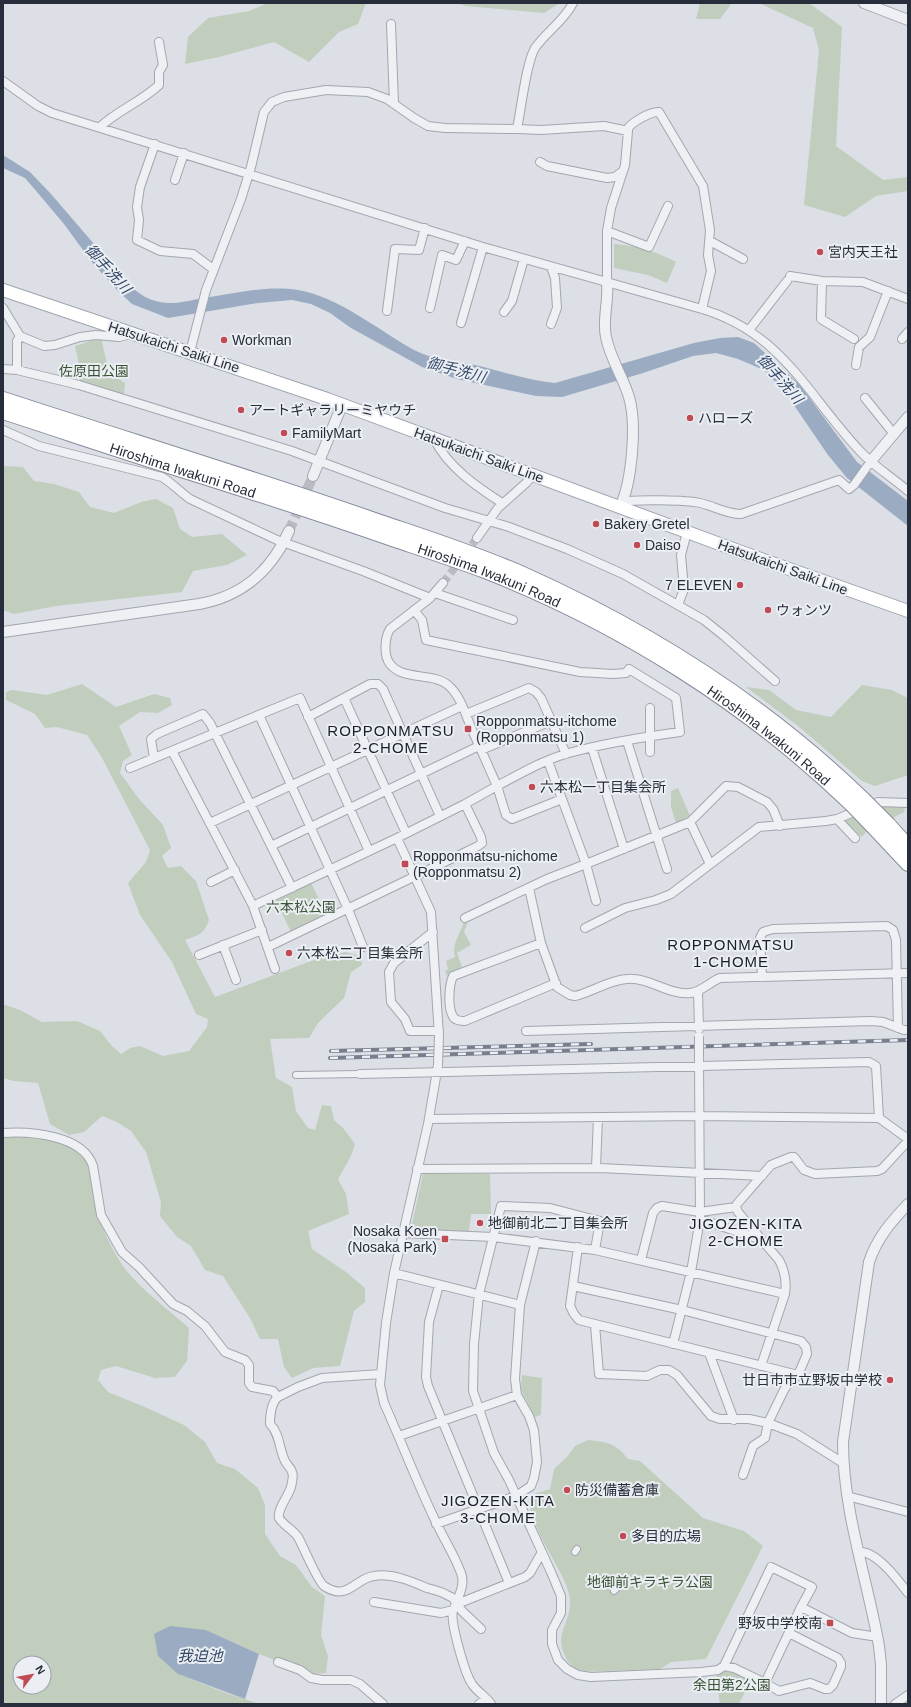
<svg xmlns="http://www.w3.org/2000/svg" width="911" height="1707" font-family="Helvetica,'Noto Sans JP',sans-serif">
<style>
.green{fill:#c1cebe;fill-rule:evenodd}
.water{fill:#9aabc2}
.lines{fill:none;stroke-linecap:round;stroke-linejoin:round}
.minor-tunnel{stroke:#b8bbc3;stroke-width:8;stroke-dasharray:8 4;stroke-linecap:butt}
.tertiary-tunnel{stroke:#b8bbc3;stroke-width:10;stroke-dasharray:10 5;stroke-linecap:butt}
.pedestrian-casing{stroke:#a2a6ae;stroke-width:8}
.minor-casing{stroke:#a2a6ae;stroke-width:10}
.tertiary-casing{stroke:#a2a6ae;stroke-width:12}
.primary-casing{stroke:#9da3af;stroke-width:14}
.motorway-casing{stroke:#858c9a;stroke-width:16}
.pedestrian{stroke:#eef0f4;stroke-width:6}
.minor{stroke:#eef0f4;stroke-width:8}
.tertiary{stroke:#eef0f4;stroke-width:10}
.primary{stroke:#fff;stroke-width:12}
.motorway{stroke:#fff;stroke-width:14}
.rail-casing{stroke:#777e8d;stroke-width:4}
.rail{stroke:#ebeef3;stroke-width:2.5;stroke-dasharray:8;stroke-linecap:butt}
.minor-bridge-casing{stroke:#a2a6ae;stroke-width:10;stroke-linecap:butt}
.motorway-bridge-casing{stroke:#858c9a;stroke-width:16;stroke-linecap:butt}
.minor-bridge{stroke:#eef0f4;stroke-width:8}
.motorway-bridge{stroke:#fff;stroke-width:14}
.poi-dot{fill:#c14a55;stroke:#ebeef3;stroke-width:1.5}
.labels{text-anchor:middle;stroke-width:4;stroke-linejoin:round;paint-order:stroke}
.poi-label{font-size:14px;fill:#272d3a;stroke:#ebeef3;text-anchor:start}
.street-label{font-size:14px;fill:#272d3a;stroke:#ebeef3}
.park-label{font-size:14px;fill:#3a5436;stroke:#ebeef3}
.water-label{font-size:15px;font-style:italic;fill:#354a6a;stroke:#ebeef3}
.neighbourhood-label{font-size:15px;letter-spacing:1px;fill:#1a1e2a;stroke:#ebeef3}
</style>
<rect width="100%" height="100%" fill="#dcdfe5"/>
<!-- green -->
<path class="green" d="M268,3H366L358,24L339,32L309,62L274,42L219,57L185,64L188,37L208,18L249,11Z
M456,3H560L544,13L466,6Z
M700,3H732L720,19H696Z
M759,3H809L842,27L836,146L883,180L908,177V191L876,196L845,217L804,205L819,50L813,28Z
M614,244C637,246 655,251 676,262L667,283L648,275L614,268Z
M101,338L109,373L125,383L124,394L80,382V369L75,346C85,344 92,339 101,338Z
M3,466L23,467L34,481L54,484L79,492L90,507L114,513L141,502L156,499L173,508L180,529L192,537L222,534L247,555L227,565L193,571L182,592L56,606L14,614L3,610Z
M82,684L116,707L154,694L170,698L172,705L158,713L140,712L119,726L132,755L123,761L120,773L139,799L163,825L171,848L162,856L168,868L181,866L196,881L209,920C204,934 199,935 185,940L215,997L311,961L345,952L361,956L362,965L351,972L344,998L318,1023L309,1038L270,1039L276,1078L292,1087L296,1111L308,1128L315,1130L322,1105L331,1106L334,1120L343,1128L355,1144L351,1156L338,1179L346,1194L349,1214L308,1231L312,1249L346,1272L365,1288V1302L354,1311L340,1366L313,1368L292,1378L284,1367L278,1339H260L250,1318L223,1276L205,1270L191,1246L177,1237L160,1216L161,1202L146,1152L131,1131L117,1122L102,1116L84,1132L69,1135L50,1124L38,1083L14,1081L3,1078V1004L20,1010L42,1022L77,1021L100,1031L112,1046L121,1054L130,1048L140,1046L163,1056L189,1051L207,1027L208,1019L196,1014L172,962L140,915L128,883L146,862L150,850L101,756L87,735L57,727L45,728L35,714L6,700V692L12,690L47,695Z
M862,685L892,690L908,698V775L875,786L862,781L798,726L746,687L769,690L796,710L831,717Z
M678,788L690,816L676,823L671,807V791Z
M882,806L905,807L904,812L865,833L862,837L845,821Z
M311,883L327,915L291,932L276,901Z
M465,918L467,924L464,932L471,945L457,953L462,967L453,971L447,976L445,971L448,969L446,961L455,957C451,943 462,932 465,918Z
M34,1134C48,1138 65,1141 77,1150C94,1164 91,1191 96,1210C101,1227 110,1245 119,1260C133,1284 168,1309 189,1328L187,1361L175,1377L155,1378L116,1366L101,1370L98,1380L108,1392L145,1407L184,1425L205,1442L217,1463L235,1469L258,1488L265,1505V1534L280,1556L296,1565L312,1587L325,1596L321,1635L328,1656L326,1673L312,1674L259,1654L206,1630L178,1674L226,1693L260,1704H3V1136ZM20,1663H44V1687H20Z
M423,1174H490L491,1214H471L469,1232L411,1229Z
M522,1375L542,1378L541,1415L535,1417L521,1390Z
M588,1440C607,1442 616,1443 628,1459L640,1461L703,1518L744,1531L763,1546L706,1659L671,1662L660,1669C643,1670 626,1670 608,1671C601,1671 592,1672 584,1671C577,1671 570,1665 567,1660C553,1635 568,1628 570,1605C571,1593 564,1580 559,1570C553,1558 520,1506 533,1495C538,1492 545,1491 550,1489L554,1469L567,1457L575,1446Z
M730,1668L752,1678L739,1704H720L716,1676Z"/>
<!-- water -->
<path class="water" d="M3,155L30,172L51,194L131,287C140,294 148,300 160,302C172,305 187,301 199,299C232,294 265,285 298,290C337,296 380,331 414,350C433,360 454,361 475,365C502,371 528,381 555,383L694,343L720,338L738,337L754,343L799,384L857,462L908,501V526L847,478L828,455L785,392L764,370L738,359L716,353L693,356L643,373L562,397L536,396L457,379L422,367L351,328L330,313L311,304L292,300L258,303L168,318L132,304L115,288L91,261L64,224L37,192L25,178L3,168Z
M170,1626L206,1630L259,1654L245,1699L178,1674L158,1656L154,1634Z"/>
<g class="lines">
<!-- minor-tunnel -->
<path class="minor-tunnel" d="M443,583L477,538"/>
<!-- tertiary-tunnel -->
<path class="tertiary-tunnel" d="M289,531L313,476"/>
<defs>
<path id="pedestrian" d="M296,1075L360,1074
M575,1552L577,1549
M614,1591L618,1587"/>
<path id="minor" d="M573,3C564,21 546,32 535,48C526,63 521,110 517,129L541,130L604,126L628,131L625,165L611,208L607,231V283
M391,24L394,104
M3,81L38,106L52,113L483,247L702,309C782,333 806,393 859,450C873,466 892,477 908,491
M100,127C118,110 141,102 159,85V72L163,65L159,42
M627,130C630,123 651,111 659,112L703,186L710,230L708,255L711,271L702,309
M155,144L140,187L137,207L139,220L137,240L160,251L193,254L213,269
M540,162L547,166L607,178L615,177L623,171
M175,180L184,153
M607,231L649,247L668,206
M710,241L743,259
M790,276L822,281L863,282L908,299
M822,281L821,319L854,339
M3,308L20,336L44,346L55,345L80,337L96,335L119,337L132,334
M430,308L442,255L456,260L465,241
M387,311L395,249L419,250L425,228
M504,312L512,301L524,259
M461,323L483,247
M551,324L557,308L555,278L551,267
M749,330L787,281
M902,339L908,332
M190,352L206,290L241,199L251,167L264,112L272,102L284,97L326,90L368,92L387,99L414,118L428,126L445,128L517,129
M856,365L859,347L870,337L888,291
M3,369L17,370L79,385L292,451L445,508L509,527L567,549L623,574L704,620L724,636L775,681
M17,370V341L20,336
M865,398L894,434
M3,430L39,446L162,477C172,483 180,492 190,499L277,540L363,571L430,598
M434,439C448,467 477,487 502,503
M623,502C634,499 687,500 700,503C714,506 726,514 741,514L839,480L849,489L854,485L871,461
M477,538L498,508L526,483L533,475
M435,593L513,620
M678,605L684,589L681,555L687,532
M414,610L422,620L426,640L580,672L613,674L626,673L629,669L676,698L680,732C643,737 605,743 569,753C543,760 520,774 497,786L506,815L512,819L562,799
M344,698L406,833
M650,708V752
M466,714L529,688L536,692L541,698L566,754
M259,715L348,909L363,947
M308,717L370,684H378L383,689L440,816
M627,741L667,869
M592,748L624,849
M481,750L551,721
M172,751L253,906L275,969
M154,758L151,739L157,734L203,714L210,723L292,888
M548,761L586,864L596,901
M130,768L300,698L369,851
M837,819L855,838
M690,822L710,864
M210,823L462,706
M271,846L479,746
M211,882L235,870
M529,888L541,943L557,987L570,995L575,996C592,992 609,980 627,979C649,977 668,995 690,993C701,992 710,982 720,978L908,973
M253,906L397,838
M465,918L547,879L586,864L690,822L726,786L738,787L767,802L773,809L780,826
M585,928L625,908L656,900L671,894L759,827L826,821L837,819L878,802L908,803
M433,932L394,963L389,972L391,1002L405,1019L410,1031H439
M541,943L453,976C449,985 447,1009 454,1018C457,1021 461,1021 465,1021L556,983
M223,945L236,980
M268,947L478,846L482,843L481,837L465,804
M199,955L262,930
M762,977L760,938L763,932L773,929L887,926L893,930L896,940L898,1028
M698,991L699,1029
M526,1031L871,1021L883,1022L904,1030H908
M439,1036L431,912L397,838L465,804L497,786C489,768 481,749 472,730C466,716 461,696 448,685C432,672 403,681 390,664C383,655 385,637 390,629L430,598L443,583
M438,1065L428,1124L394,1273L386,1323L380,1385L384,1403C401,1441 416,1480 434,1518C442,1536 454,1554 461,1573C466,1585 457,1599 453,1611C450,1622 465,1674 472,1684C477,1692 486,1696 491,1704
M360,1074L869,1062L876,1066L879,1118
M429,1119L699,1116L879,1118L908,1139
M3,1133C30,1131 83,1135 93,1166L101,1215L122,1252L139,1267L173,1304L187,1311L205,1326L225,1352L245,1360L249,1365V1383L252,1387L273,1391L278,1397C271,1403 270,1416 270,1424C280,1434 279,1449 285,1461C287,1465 291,1468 292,1472C294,1476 292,1482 291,1487C288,1497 277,1509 279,1518C284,1526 292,1529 298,1537C303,1546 318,1582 324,1586C348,1602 355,1578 374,1576C392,1573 411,1581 427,1588C434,1590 441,1591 447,1595L453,1598L462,1611L481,1629
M596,1168L598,1117
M417,1169L600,1168L762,1176
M700,1219L762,1240
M403,1233L493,1237L595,1250L785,1294
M578,1247L570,1306L574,1314L579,1320L798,1375
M595,1250L600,1221L550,1208L501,1206L479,1294L474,1344L473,1391L494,1453L509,1480L551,1572L561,1596V1613L552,1630V1644L558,1660L567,1669L578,1675L591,1677L702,1672L718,1670L724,1666L734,1668L765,1683L801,1607L852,1633L878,1637
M641,1260L653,1213L657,1208L662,1206L700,1212L736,1207
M394,1273L520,1305
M439,1285L429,1322L426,1377L428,1386L509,1583
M573,1286L682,1310L801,1341L806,1347L807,1354L798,1375L787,1385L783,1392L768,1423L765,1438L753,1446L743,1475
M595,1325L599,1374L647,1376L660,1370H669L677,1375L711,1416L720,1419H749L768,1423L797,1434L843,1463
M673,1344L691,1272L700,1219L699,1060
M709,1353L734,1420
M761,1366L785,1294C787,1281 785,1271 779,1260L738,1212L736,1207L737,1204L771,1165L791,1157H794L804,1170L815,1174L877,1171L882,1169L908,1141
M278,1397L298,1387L322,1378L381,1374
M399,1436L517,1395
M847,1496L908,1512
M436,1524L516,1496L531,1486L534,1478L537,1462L534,1430L529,1416L517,1395L515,1379L520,1305L536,1241
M859,1552C876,1550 898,1580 908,1593
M374,1602L441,1613L453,1610
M457,1604L525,1577L530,1573L542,1552
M278,1662L300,1670L311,1678L322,1680H351L360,1684L383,1704
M724,1666L771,1567L812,1587L801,1607
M765,1683L779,1691L810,1683L825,1689H829L833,1685L841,1667V1663L838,1658L789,1633
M479,1704L486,1699
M895,1704L908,1695"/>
<path id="tertiary" d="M864,3L908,20
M607,283C609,301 602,320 606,337C610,358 623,377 629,397C637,424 632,482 620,507
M871,461L908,417
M313,476L342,405
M3,632L199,604C243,596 271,571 289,531
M881,1704V1665L879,1646C867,1578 843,1511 843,1442L869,1262C877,1238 891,1222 908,1204"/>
<path id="primary" d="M3,290L327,399L744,553L908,611"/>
<g id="motorway">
<path d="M3,399C125,439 248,476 369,518C421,536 473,552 523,574C648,630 764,703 863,799"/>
<path id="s1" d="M3,412C65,432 126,453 188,472C258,494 327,516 395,540C425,550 456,560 485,571C620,624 747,704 851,804"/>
<path d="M889,825L908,846"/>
<path d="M877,831L908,864"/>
</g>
</defs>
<!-- pedestrian casing -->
<use href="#pedestrian" class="pedestrian-casing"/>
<!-- minor casing -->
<use href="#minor" class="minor-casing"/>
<!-- tertiary casing -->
<use href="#tertiary" class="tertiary-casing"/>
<!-- primary casing -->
<use href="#primary" class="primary-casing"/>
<!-- motorway casing -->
<use href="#motorway" class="motorway-casing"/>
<!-- pedestrian -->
<use href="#pedestrian" class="pedestrian"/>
<!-- minor -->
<use href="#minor" class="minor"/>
<!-- tertiary -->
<use href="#tertiary" class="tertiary"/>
<!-- primary -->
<use href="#primary" class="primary"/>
<!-- motorway -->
<use href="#motorway" class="motorway"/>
<defs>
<path id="rail" d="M331,1051L591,1044
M330,1058L908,1040"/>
</defs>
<!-- rail casing -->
<use href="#rail" class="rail-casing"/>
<!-- rail -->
<use href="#rail" class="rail"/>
<defs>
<path id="minor-bridge" d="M699,1036V1058
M438,1065L439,1036"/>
<path id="motorway-bridge" d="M863,799L889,825
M851,804L877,831"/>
</defs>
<!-- minor-bridge casing -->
<use href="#minor-bridge" class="minor-bridge-casing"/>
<!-- motorway-bridge casing -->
<use href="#motorway-bridge" class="motorway-bridge-casing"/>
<!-- minor-bridge -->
<use href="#minor-bridge" class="minor-bridge"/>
<!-- motorway-bridge -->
<use href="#motorway-bridge" class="motorway-bridge"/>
</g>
<!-- markers -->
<g class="poi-dot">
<circle cx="820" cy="252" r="4"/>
<circle cx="224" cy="340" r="4"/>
<circle cx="241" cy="410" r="4"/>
<circle cx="690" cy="418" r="4"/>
<circle cx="284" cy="433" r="4"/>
<circle cx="596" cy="524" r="4"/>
<circle cx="637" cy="545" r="4"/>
<circle cx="740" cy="585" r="4"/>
<circle cx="768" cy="610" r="4"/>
<rect x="464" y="725" width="8" height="8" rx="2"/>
<circle cx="532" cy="787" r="4"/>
<rect x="401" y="860" width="8" height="8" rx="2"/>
<circle cx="289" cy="953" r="4"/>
<circle cx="480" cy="1223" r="4"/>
<rect x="441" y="1235" width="8" height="8" rx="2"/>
<circle cx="890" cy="1380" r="4"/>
<circle cx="567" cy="1490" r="4"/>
<circle cx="623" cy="1536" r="4"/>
<rect x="826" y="1619" width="8" height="8" rx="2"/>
</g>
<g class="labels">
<!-- poi labels -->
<g class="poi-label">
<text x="828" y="257">宮内天王社</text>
<text x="232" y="345">Workman</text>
<text x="249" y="415">アートギャラリーミヤウチ</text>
<text x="698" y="423">ハローズ</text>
<text x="292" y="438">FamilyMart</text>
<text x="604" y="529">Bakery Gretel</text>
<text x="645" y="550">Daiso</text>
<text x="732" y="590" text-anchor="end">7 ELEVEN</text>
<text x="776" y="615">ウォンツ</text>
<text x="476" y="726">Ropponmatsu-itchome<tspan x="476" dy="16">(Ropponmatsu 1)</tspan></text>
<text x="540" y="792">六本松一丁目集会所</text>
<text x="413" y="861">Ropponmatsu-nichome<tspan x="413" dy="16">(Ropponmatsu 2)</tspan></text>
<text x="297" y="958">六本松二丁目集会所</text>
<text x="488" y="1228">地御前北二丁目集会所</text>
<text x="437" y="1236" text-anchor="end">Nosaka Koen<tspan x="437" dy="16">(Nosaka Park)</tspan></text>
<text x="882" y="1385" text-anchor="end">廿日市市立野坂中学校</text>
<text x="575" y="1495">防災備蓄倉庫</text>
<text x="631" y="1541">多目的広場</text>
<text x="822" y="1628" text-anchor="end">野坂中学校南</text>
</g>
<!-- street labels -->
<g class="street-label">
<text transform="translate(174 347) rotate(18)" y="5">Hatsukaichi Saiki Line</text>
<text transform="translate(479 455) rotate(20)" y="5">Hatsukaichi Saiki Line</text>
<text dy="5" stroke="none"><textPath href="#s1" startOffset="189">Hiroshima Iwakuni Road</textPath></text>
<text transform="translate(783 567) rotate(20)" y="5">Hatsukaichi Saiki Line</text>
<text dy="5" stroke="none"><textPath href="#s1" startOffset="513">Hiroshima Iwakuni Road</textPath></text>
<text dy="5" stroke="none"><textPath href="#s1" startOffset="837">Hiroshima Iwakuni Road</textPath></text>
</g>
<!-- park labels -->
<g class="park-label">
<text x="94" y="376">佐原田公園</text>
<text x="301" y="912">六本松公園</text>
<text x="650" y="1587">地御前キラキラ公園</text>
<text x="732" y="1690">余田第2公園</text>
</g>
<!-- water labels -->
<g class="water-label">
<text transform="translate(108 269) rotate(48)" y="5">御手洗川</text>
<text transform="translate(456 370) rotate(15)" y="5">御手洗川</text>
<text transform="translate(780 379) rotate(49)" y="5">御手洗川</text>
<text x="200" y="1661">我迫池</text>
</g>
<!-- neighbourhood labels -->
<g class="neighbourhood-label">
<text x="391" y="736">ROPPONMATSU<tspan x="391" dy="17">2-CHOME</tspan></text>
<text x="731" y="950">ROPPONMATSU<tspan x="731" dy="17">1-CHOME</tspan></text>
<text x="746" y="1229">JIGOZEN-KITA<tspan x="746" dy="17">2-CHOME</tspan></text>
<text x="498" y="1506">JIGOZEN-KITA<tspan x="498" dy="17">3-CHOME</tspan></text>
</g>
</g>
<!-- border -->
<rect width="911" height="1707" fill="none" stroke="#272d3a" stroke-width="8"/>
<!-- north arrow -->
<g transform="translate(32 1675) rotate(58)"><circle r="19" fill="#ebeef3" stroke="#9da1a9"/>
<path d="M0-3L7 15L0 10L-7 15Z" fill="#c14a55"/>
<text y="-6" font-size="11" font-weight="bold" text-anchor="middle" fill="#272d3a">N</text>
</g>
</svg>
